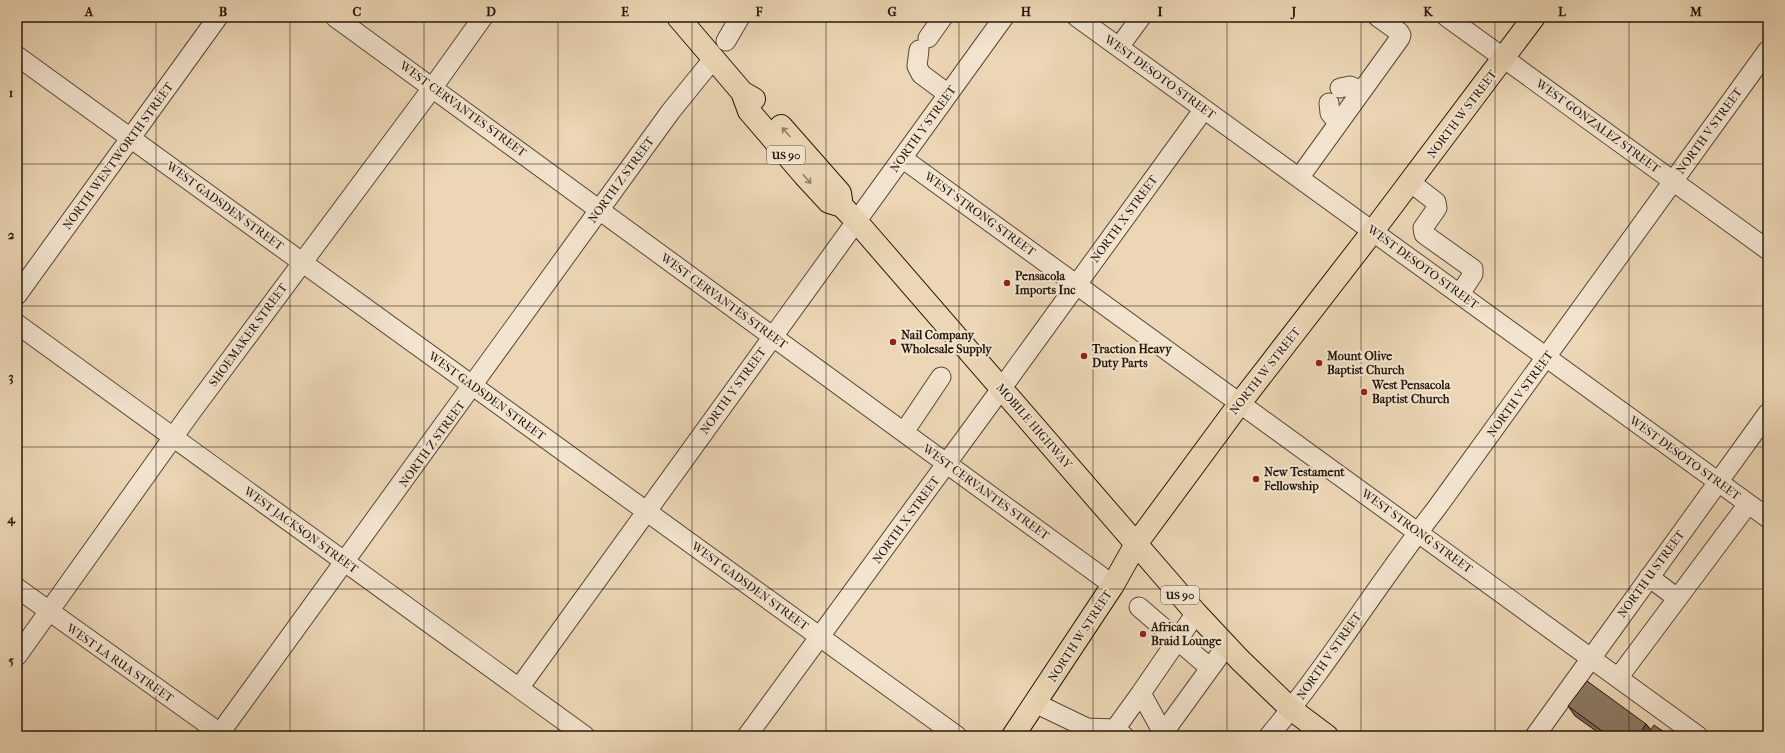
<svg xmlns="http://www.w3.org/2000/svg" width="1785" height="753" font-family="'IM FELL French Canon',serif">
<style>
.lines{fill:none;stroke-linecap:round;stroke-linejoin:round}
.minor-casing{stroke:#564837;stroke-width:21}
.major-casing{stroke:#24180d;stroke-width:24}
.minor{stroke:#f3e4cf;stroke-width:19}
.major{stroke:#ecd6b5;stroke-width:22}
.wall{fill:#786a56;stroke:#24180d}
.shaded-wall{fill:#625646;stroke:#24180d}
.building{fill:#8c7b64;stroke:#24180d}
.oneway{stroke:#928069}
.grid{fill:none;stroke:#24180d;stroke-width:1;stroke-opacity:0.55}
.poi-dot{fill:#8f2418;stroke:#f3e4cf;stroke-width:1.5}
.labels{text-anchor:middle;stroke-width:4;stroke-linejoin:round;paint-order:stroke}
.shield{fill:#f3e4cf;stroke:#625547;stroke-width:1}
.shield-label{font-size:11px;font-weight:bold;fill:#24180d}
.street-label{font-size:12px;fill:#24180d;stroke:#f3e4cf}
.poi-label{font-size:12px;font-weight:bold;fill:#24180d;stroke:#f3e4cf;text-anchor:start}
.neatline{fill:none;stroke:#24180d;stroke-width:1.5}
.grid-label{font-size:13px;text-anchor:middle;font-weight:bold;fill:#24180d}
</style>
<rect width="100%" height="100%" fill="#ecd6b5"/>
<filter id="stains"><feTurbulence type="fractalNoise" baseFrequency=".005" numOctaves="4"/><feColorMatrix values="0 0 0 0 .2 0 0 0 0 .09 0 0 0 0 .02 0 0 0 .5 -.17"/></filter>
<radialGradient id="worn" r=".72"><stop offset=".6" stop-color="#630" stop-opacity="0"/><stop offset="1" stop-color="#630" stop-opacity=".3"/></radialGradient>
<g class="lines">
<defs>
<path id="minor" d="M335,17L1113,585
M1077,17L1768,518
M1447,17L1768,250
M928,38L943,17
M726,41L740,17
M1119,47L1141,17
M919,50L917,66L921,74L948,94
M17,56L957,736
M1340,88L1350,86L1361,91
M1329,103L1330,113L1338,123
M902,158L1698,736
M1299,178L1400,38L1401,35L1399,32L1378,17
M1410,182L1436,202L1437,208L1423,228L1424,234L1473,269V274L1460,294
M17,295L218,17
M17,324L585,736
M904,432L941,377
M1649,577L1677,598
M17,588L224,736
M1139,607L1210,668
M17,656L189,415L433,87L483,17
M1618,678L1748,504
M519,688L1004,17
M1035,703L1087,728L1115,729L1124,736
M1115,729L1141,693
M220,733L671,111L714,58
M1163,733L1141,693L1196,613
M747,736L1001,389L1204,109
M1161,736L1227,645
M1269,736C1329,664 1378,583 1436,509L1768,50
M1535,736L1768,413"/>
<path id="major" d="M678,17L742,92L754,99
M742,92L749,111L804,175L829,202L842,206L857,222L1196,613L1240,660L1291,709L1327,736
M781,126L840,193L841,200
M1013,736L1113,585L1136,544L1240,403L1373,231L1534,17"/>
</defs>
<!-- minor casing -->
<use href="#minor" class="minor-casing"/>
<!-- major casing -->
<use href="#major" class="major-casing"/>
<!-- minor -->
<use href="#minor" class="minor"/>
<!-- major -->
<use href="#major" class="major"/>
</g>
<!-- wall -->
<path class="wall" d="M1568,706L1646,724L1651,730L1670,736H1603L1575,716Z"/>
<!-- shaded-wall -->
<path class="shaded-wall" d="M1646,724L1653,733L1651,736H1638Z"/>
<!-- building -->
<path class="building" d="M1587,681L1646,724L1638,736H1609L1568,706Z
M1654,725L1670,736H1646Z"/>
<!-- one-way arrows -->
<defs><path id="oneway-shaft" d="M-6 0H5M1.5-3L5.5 0L1.5 3" fill="none" stroke-width="1.6" stroke-linecap="round" stroke-linejoin="round"/></defs>
<g class="oneway">
<use href="#oneway-shaft" transform="translate(786 132) rotate(-132)"/>
<use href="#oneway-shaft" transform="translate(807 179) rotate(48)"/>
</g>
<!-- grid -->
<path class="grid" d="M156,17V736M290,17V736M424,17V736M558,17V736M692,17V736M826,17V736M959,17V736M1093,17V736M1227,17V736M1361,17V736M1495,17V736M1629,17V736M17,164H1768M17,306H1768M17,447H1768M17,589H1768"/>
<!-- markers -->
<g class="poi-dot">
<circle cx="1007" cy="283" r="4"/>
<circle cx="893" cy="342" r="4"/>
<circle cx="1084" cy="356" r="4"/>
<circle cx="1319" cy="363" r="4"/>
<circle cx="1364" cy="392" r="4"/>
<circle cx="1256" cy="479" r="4"/>
<circle cx="1143" cy="634" r="4"/>
</g>
<g class="labels">
<!-- shield labels -->
<g class="shield">
<rect x="767" y="146" width="38" height="18" rx="3"/>
<rect x="1161" y="586" width="38" height="18" rx="3"/>
</g>
<g class="shield-label">
<text x="786" y="159">US 90</text>
<text x="1180" y="599">US 90</text>
</g>
<!-- street labels -->
<g class="street-label">
<text transform="translate(1160 77) rotate(36)" y="4">WEST DESOTO STREET</text>
<text transform="translate(463 109) rotate(36)" y="4">WEST CERVANTES STREET</text>
<text transform="translate(1462 114) rotate(-53)" y="4">NORTH W STREET</text>
<text transform="translate(1598 126) rotate(36)" y="4">WEST GONZALEZ STREET</text>
<text transform="translate(923 129) rotate(-54)" y="4">NORTH Y STREET</text>
<text transform="translate(1709 131) rotate(-54)" y="4">NORTH V STREET</text>
<text transform="translate(118 156) rotate(-54)" y="4">NORTH WENTWORTH STREET</text>
<text transform="translate(621 180) rotate(-54)" y="4">NORTH Z STREET</text>
<text transform="translate(225 206) rotate(36)" y="4">WEST GADSDEN STREET</text>
<text transform="translate(980 214) rotate(36)" y="4">WEST STRONG STREET</text>
<text transform="translate(1124 219) rotate(-54)" y="4">NORTH X STREET</text>
<text transform="translate(1423 267) rotate(36)" y="4">WEST DESOTO STREET</text>
<text transform="translate(724 301) rotate(36)" y="4">WEST CERVANTES STREET</text>
<text transform="translate(248 335) rotate(-54)" y="4">SHOEMAKER STREET</text>
<text transform="translate(1265 371) rotate(-52)" y="4">NORTH W STREET</text>
<text transform="translate(733 391) rotate(-54)" y="4">NORTH Y STREET</text>
<text transform="translate(1520 394) rotate(-54)" y="4">NORTH V STREET</text>
<text transform="translate(487 396) rotate(36)" y="4">WEST GADSDEN STREET</text>
<text transform="translate(1034 426) rotate(49)" y="4">MOBILE HIGHWAY</text>
<text transform="translate(432 444) rotate(-54)" y="4">NORTH Z STREET</text>
<text transform="translate(1685 458) rotate(36)" y="4">WEST DESOTO STREET</text>
<text transform="translate(986 492) rotate(36)" y="4">WEST CERVANTES STREET</text>
<text transform="translate(906 520) rotate(-54)" y="4">NORTH X STREET</text>
<text transform="translate(301 530) rotate(36)" y="4">WEST JACKSON STREET</text>
<text transform="translate(1417 531) rotate(36)" y="4">WEST STRONG STREET</text>
<text transform="translate(1651 574) rotate(-54)" y="4">NORTH U STREET</text>
<text transform="translate(750 586) rotate(36)" y="4">WEST GADSDEN STREET</text>
<text transform="translate(1080 636) rotate(-57)" y="4">NORTH W STREET</text>
<text transform="translate(1329 656) rotate(-55)" y="4">NORTH V STREET</text>
<text transform="translate(120 663) rotate(35)" y="4">WEST LA RUA STREET</text>
</g>
<!-- poi labels -->
<g class="poi-label">
<text x="1015" y="280">Pensacola<tspan x="1015" dy="14">Imports Inc</tspan></text>
<text x="901" y="339">Nail Company<tspan x="901" dy="14">Wholesale Supply</tspan></text>
<text x="1092" y="353">Traction Heavy<tspan x="1092" dy="14">Duty Parts</tspan></text>
<text x="1327" y="360">Mount Olive<tspan x="1327" dy="14">Baptist Church</tspan></text>
<text x="1372" y="389">West Pensacola<tspan x="1372" dy="14">Baptist Church</tspan></text>
<text x="1264" y="476">New Testament<tspan x="1264" dy="14">Fellowship</tspan></text>
<text x="1151" y="631">African<tspan x="1151" dy="14">Braid Lounge</tspan></text>
</g>
</g>
<!-- margin -->
<rect width="1785" height="753" fill="none" stroke="#ecd6b5" stroke-width="44"/>
<rect x="22" y="22" width="1741" height="709" class="neatline"/>
<g class="grid-label">
<text x="89" y="16">A</text>
<text x="223" y="16">B</text>
<text x="357" y="16">C</text>
<text x="491" y="16">D</text>
<text x="625" y="16">E</text>
<text x="759" y="16">F</text>
<text x="892" y="16">G</text>
<text x="1026" y="16">H</text>
<text x="1160" y="16">I</text>
<text x="1294" y="16">J</text>
<text x="1428" y="16">K</text>
<text x="1562" y="16">L</text>
<text x="1696" y="16">M</text>
<text x="11" y="97">1</text>
<text x="11" y="239">2</text>
<text x="11" y="381">3</text>
<text x="11" y="523">4</text>
<text x="11" y="665">5</text>
</g>
<rect width="100%" height="100%" filter="url(#stains)"/>
<rect width="100%" height="100%" fill="url(#worn)"/>
</svg>
